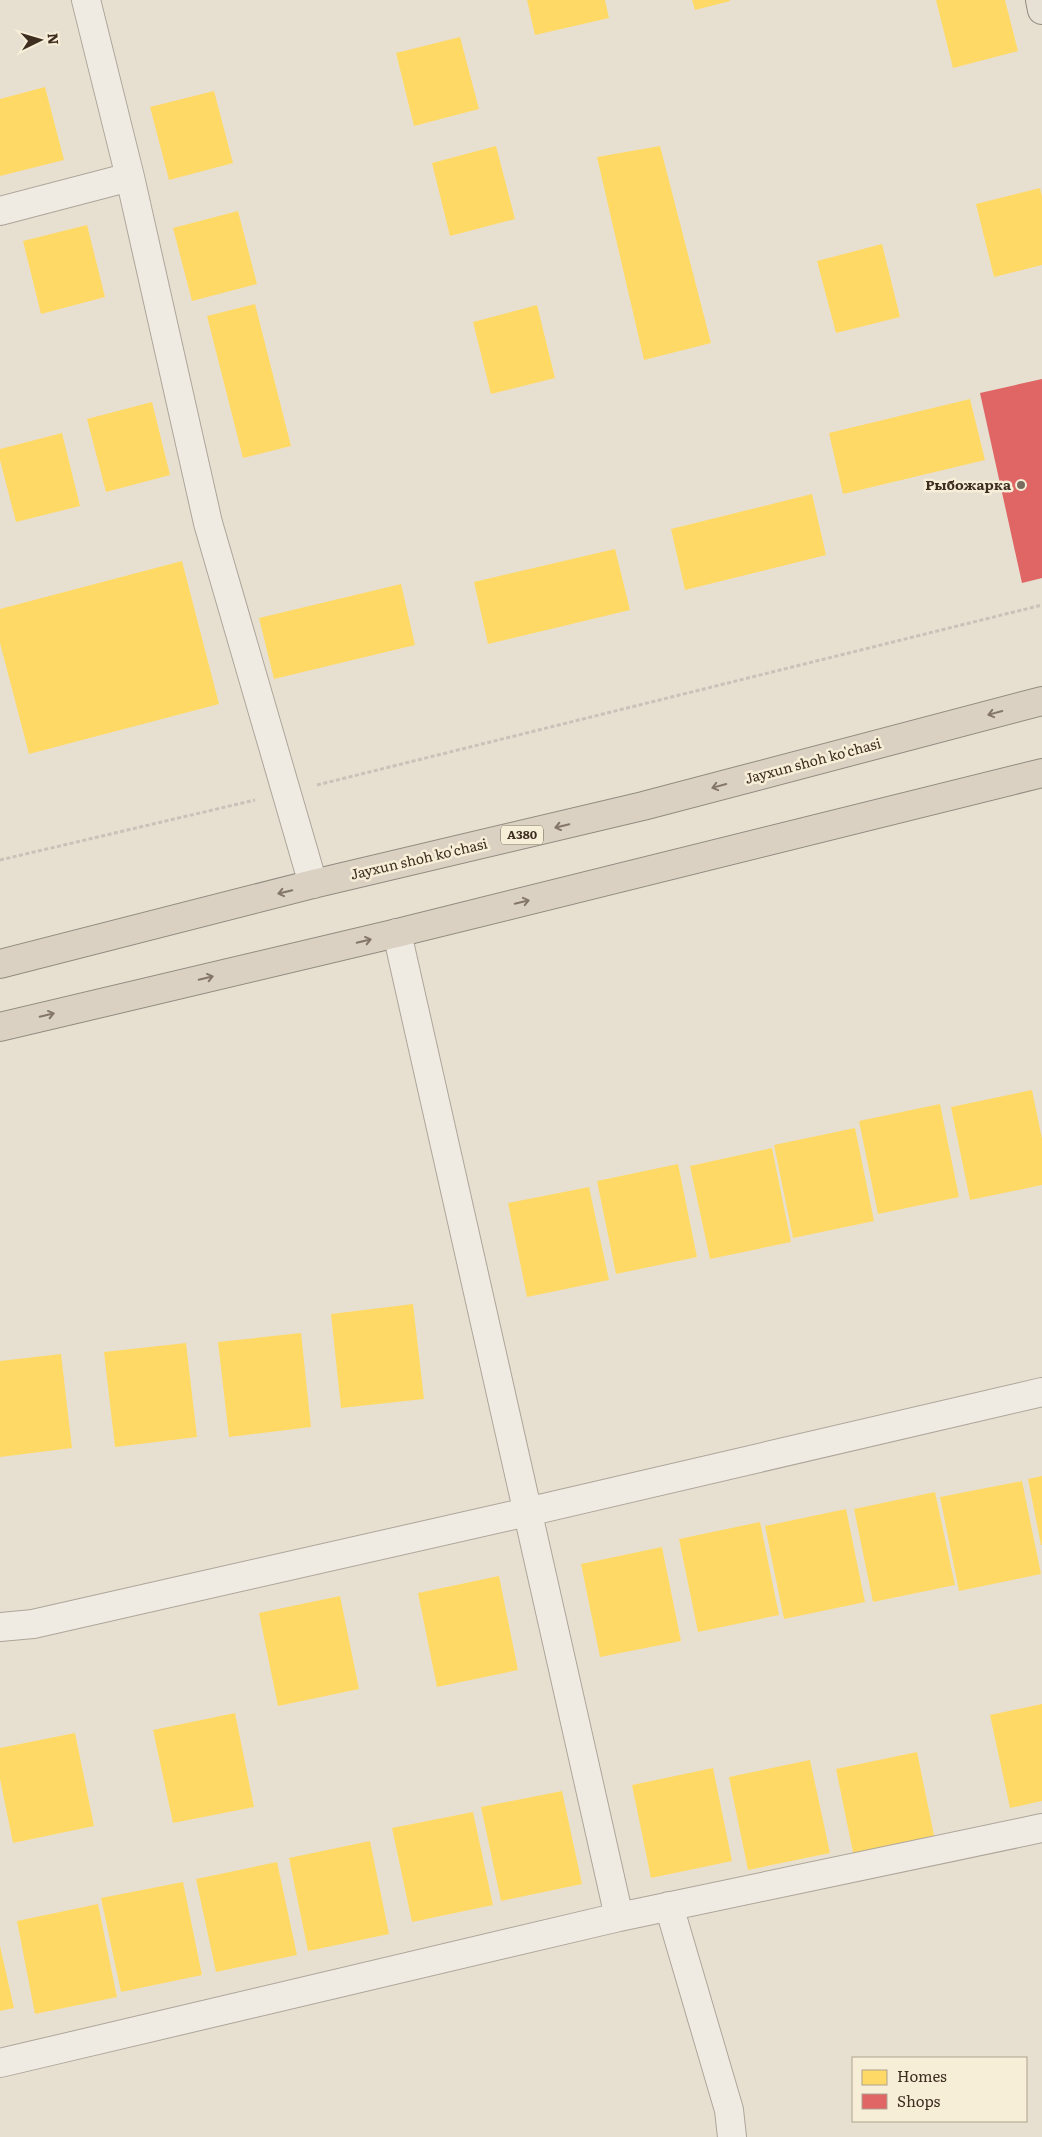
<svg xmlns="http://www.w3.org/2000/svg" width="1042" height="2137" font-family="Literata,serif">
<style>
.homes{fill:#ffd966}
.shops{fill:#e06666}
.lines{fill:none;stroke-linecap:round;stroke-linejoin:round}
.minor-casing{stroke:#ada599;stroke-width:30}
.major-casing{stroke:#928b80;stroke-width:30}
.highway-casing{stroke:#928b80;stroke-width:30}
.path{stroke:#c8c2b9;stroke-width:3;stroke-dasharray:4 2.5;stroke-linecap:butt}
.minor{stroke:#efebe3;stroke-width:28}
.major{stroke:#e6e1d4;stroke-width:28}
.highway{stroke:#dad1c2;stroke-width:28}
.oneway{stroke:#847769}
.poi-dot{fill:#786c5e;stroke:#f7eed8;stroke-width:2}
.labels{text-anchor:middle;stroke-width:5;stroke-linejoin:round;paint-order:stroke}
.shield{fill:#f7eed8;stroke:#756857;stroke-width:1}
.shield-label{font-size:12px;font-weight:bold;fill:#3d2e20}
.poi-label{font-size:14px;font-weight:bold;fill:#3d2e20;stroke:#f7eed8;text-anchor:end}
.street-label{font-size:14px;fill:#3d2e20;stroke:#f7eed8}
</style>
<rect width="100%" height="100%" fill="#e7e0d1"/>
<!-- homes -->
<path class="homes" d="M527,0H605L609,18L535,35Z
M692,0H730V1L695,10Z
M936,0H1005L1018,51L953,68Z
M460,37L479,109L414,126L396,53Z
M45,87L64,160L0,176V99Z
M214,91L233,163L169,180L150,107Z
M496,146L515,219L450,236L432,163Z
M660,146L711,343L644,360L597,157Z
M1040,188L1042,197V265L994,277L976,204Z
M238,211L257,284L192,301L173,228Z
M87,225L105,297L41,314L23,241Z
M882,244L900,317L836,333L817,261Z
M255,304L291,446L243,458L207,316Z
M537,305L555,378L491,394L473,322Z
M970,399L985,460L843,494L829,433Z
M152,402L170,475L106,492L87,419Z
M62,433L80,506L16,522L0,460V449Z
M812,494L826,555L685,590L671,529Z
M615,549L630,610L488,644L474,582Z
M182,561L219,704L29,754L0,643V609Z
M401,584L415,645L274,679L259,618Z
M1032,1090L1042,1139V1185L970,1200L951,1107Z
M940,1104L959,1197L878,1214L859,1121Z
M855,1128L874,1221L793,1238L774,1145Z
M772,1148L791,1242L710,1259L690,1166Z
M678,1164L697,1257L616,1274L597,1181Z
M589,1187L609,1280L527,1297L508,1203Z
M413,1304L424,1399L341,1408L331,1314Z
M301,1333L311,1427L229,1437L218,1342Z
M186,1343L197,1437L115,1447L104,1352Z
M61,1354L72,1448L0,1457V1361Z
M1042,1476V1545H1041L1028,1479Z
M1022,1481L1041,1574L959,1591L940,1497Z
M935,1492L955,1585L873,1602L854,1509Z
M846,1509L865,1602L784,1619L765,1526Z
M760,1522L779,1615L698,1632L679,1539Z
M662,1547L681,1641L600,1657L581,1564Z
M499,1576L518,1670L437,1687L418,1593Z
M340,1596L359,1689L278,1706L259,1613Z
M1042,1704V1801L1010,1808L990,1715Z
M235,1713L254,1807L173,1823L153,1730Z
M75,1733L94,1826L13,1843L0,1779V1748Z
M917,1752L936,1845L855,1862L836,1769Z
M810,1760L830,1853L748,1870L729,1777Z
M713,1768L732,1861L651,1878L632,1785Z
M562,1791L582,1884L501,1901L481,1807Z
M473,1812L493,1905L412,1922L392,1828Z
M370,1841L389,1934L308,1951L289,1858Z
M277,1862L297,1955L216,1972L196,1879Z
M183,1882L202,1975L121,1992L101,1898Z
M98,1904L117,1997L35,2014L17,1921Z
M0,1946L14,2008L0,2011Z"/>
<!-- shops -->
<path class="shops" d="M1042,379V578L1022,583L980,393Z"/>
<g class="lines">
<defs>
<path id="minor" d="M86,0L130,177L208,523L313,884
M0,211L130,177
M397,933L619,1917
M0,1627L33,1624L527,1512L1042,1392
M669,1906L729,2110L732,2137
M0,2063L619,1917L1042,1828"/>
<path id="major" d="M1040,0L1042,10"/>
<path id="highway" d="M0,964L313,884L643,806L1042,701
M0,1027L397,933L1042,773"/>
</defs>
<!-- minor casing -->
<use href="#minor" class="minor-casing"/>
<!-- major casing -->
<use href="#major" class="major-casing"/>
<!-- highway casing -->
<use href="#highway" class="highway-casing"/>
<!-- path -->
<path class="path" d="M317,785L1042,605
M0,860L255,800"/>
<!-- minor -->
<use href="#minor" class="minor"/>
<!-- major -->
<use href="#major" class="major"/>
<!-- highway -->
<use href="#highway" class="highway"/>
</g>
<!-- one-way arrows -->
<defs><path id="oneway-shaft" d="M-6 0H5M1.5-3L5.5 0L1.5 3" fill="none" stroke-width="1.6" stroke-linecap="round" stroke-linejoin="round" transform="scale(1.25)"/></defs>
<g class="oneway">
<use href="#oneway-shaft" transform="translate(995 713) rotate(165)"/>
<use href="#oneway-shaft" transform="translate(719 786) rotate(165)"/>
<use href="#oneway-shaft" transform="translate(562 826) rotate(167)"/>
<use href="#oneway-shaft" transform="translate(285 892) rotate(166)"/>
<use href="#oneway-shaft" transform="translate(522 902) rotate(-14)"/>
<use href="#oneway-shaft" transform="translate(364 941) rotate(-13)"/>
<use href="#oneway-shaft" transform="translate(206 978) rotate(-13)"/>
<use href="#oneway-shaft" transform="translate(47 1015) rotate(-13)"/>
</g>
<!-- markers -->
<circle class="poi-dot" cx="1021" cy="485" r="5"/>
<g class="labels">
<!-- shield labels -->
<rect class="shield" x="501" y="825.5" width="42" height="19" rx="4"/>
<g class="shield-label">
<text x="522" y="839">A380</text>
</g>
<!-- poi labels -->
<g class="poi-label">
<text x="1011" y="490">Рыбожарка</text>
</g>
<!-- street labels -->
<g class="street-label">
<text transform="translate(813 761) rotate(-15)" y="5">Jayxun shoh ko'chasi</text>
<text transform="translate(419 859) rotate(-13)" y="5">Jayxun shoh ko'chasi</text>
</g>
</g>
<!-- legend -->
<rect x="852" y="2057" width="175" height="65" fill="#f7eed8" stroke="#ada18e"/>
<rect x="862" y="2070" width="25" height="15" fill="#ffd966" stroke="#ada18e"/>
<text x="897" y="2082" font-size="15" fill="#3d2e20">Homes</text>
<rect x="862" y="2094" width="25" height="15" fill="#e06666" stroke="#ada18e"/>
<text x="897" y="2107" font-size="15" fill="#3d2e20">Shops</text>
<!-- north arrow -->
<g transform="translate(40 40) rotate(85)" stroke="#f7eed8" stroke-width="4" paint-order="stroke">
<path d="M0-4L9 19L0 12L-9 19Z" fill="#3d2e20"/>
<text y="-8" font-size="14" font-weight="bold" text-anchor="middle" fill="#3d2e20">N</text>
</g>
</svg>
